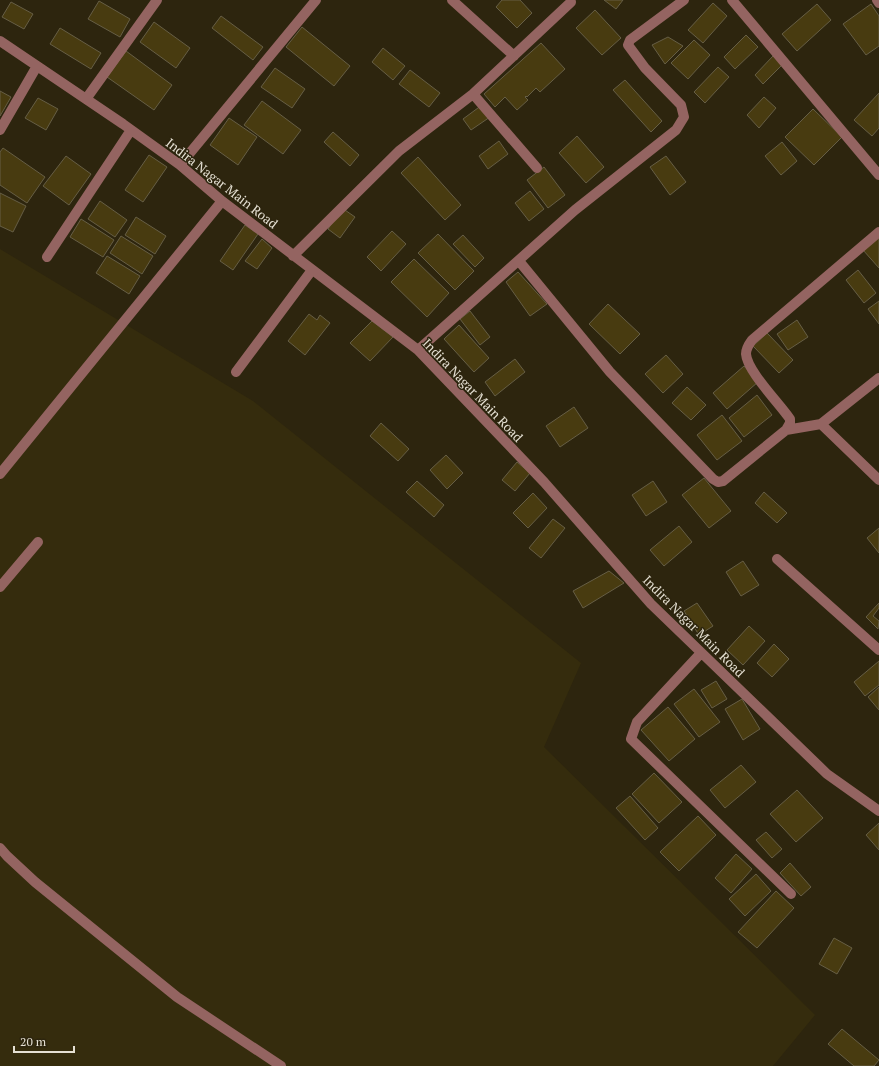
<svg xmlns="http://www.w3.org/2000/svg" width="879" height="1066" font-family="'PT Serif',serif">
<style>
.built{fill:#352c0d}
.building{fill:#483b10;stroke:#665e45}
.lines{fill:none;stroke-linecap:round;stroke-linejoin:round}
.minor{stroke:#946461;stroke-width:10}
.labels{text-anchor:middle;stroke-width:3;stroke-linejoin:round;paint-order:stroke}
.street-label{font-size:13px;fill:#e5e0d3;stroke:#2d250e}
</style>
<rect width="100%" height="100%" fill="#2d250e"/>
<!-- built -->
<path class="built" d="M0,249L253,401L581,663L544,747L815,1015L773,1066H0Z"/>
<!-- building -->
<path class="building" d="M502,0H520L532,13L517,28L496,7Z
M604,0H623L616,9Z
M99,1L130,19L120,37L88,19Z
M11,2L33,14L24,29L2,17Z
M713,3L727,16L703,43L688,30Z
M817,4L831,20L797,51L782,34Z
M871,4L879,16V46L866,55L843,24Z
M595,10L621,38L602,55L576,28Z
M221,16L263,47L253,60L212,28Z
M154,22L190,48L176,68L140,42Z
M302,27L350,66L334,86L286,47Z
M60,28L101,53L91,69L50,44Z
M746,35L758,47L735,69L724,57Z
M668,37L683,46L665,64L652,45Z
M694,40L710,55L688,79L671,63Z
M541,43L565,69L540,92L536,88L527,97L526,96L525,97L528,100L517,110L505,97L495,107L484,94Z
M383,48L405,66L393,80L372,62Z
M126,51L172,85L154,110L107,77Z
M773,56L782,65L763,84L755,75Z
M718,67L729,77L705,103L694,92Z
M275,68L305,89L292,108L261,87Z
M410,70L440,93L429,107L399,84Z
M625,80L662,121L651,132L613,90Z
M0,91L11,97L0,116Z
M879,93V128L872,136L854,120Z
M764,97L776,108L759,128L747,115Z
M38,98L58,109L46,130L25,118Z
M262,101L301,130L283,154L244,125Z
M482,105L490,117L471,130L463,119Z
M813,109L842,137L814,165L785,137Z
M229,118L257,137L238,165L210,145Z
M333,132L359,155L350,166L324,142Z
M577,136L604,167L586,183L559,153Z
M499,141L508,154L488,169L479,156Z
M782,142L797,161L781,175L765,156Z
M3,148L45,177L27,203L0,185V152Z
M149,155L167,167L143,202L125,190Z
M66,156L91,174L69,205L43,186Z
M666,156L686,182L670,195L650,167Z
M418,157L461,205L445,220L401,173Z
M544,167L565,195L548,208L527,180Z
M530,191L544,209L529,221L515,203Z
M0,193L26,206L13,232L0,226Z
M100,201L127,220L115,237L88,219Z
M342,208L355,217L340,238L328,229Z
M136,217L166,236L155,254L125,235Z
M81,219L114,240L103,257L70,237Z
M245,225L258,234L233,270L220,261Z
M392,231L406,244L381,271L367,257Z
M438,234L474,271L455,290L418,253Z
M463,235L484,258L475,267L453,244Z
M121,236L153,256L142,274L110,253Z
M879,237V268L863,250Z
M262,239L272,248L257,269L245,261Z
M107,256L140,276L129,294L96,273Z
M414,259L449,293L427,317L391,282Z
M858,270L876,293L864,303L846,280Z
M518,272L547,304L530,316L506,282Z
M879,301V324L868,309Z
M608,304L640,334L620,354L589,324Z
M470,311L490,337L480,345L460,319Z
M309,314L317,320L320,315L330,323L305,355L288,341Z
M797,320L808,337L788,350L777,334Z
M372,321L393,337L370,361L350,343Z
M459,325L489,358L474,372L444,339Z
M767,333L793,360L779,373L753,346Z
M666,355L683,374L663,393L645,374Z
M515,359L525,372L495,396L485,382Z
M744,366L758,382L727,409L713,393Z
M687,387L706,405L691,420L672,403Z
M757,395L772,415L744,437L729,418Z
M574,407L588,428L560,447L546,426Z
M722,415L742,441L717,460L697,435Z
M381,423L409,449L398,461L370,436Z
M446,455L463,473L447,489L430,470Z
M517,462L530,473L515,491L502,480Z
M704,478L731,511L709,528L682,495Z
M417,481L444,505L434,517L406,492Z
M653,481L667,502L646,516L632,495Z
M764,492L787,513L777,523L755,503Z
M533,493L547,508L528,528L513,513Z
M553,519L565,528L541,558L529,548Z
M679,526L692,542L664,566L650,550Z
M879,528V553L867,538Z
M743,561L759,585L741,596L726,572Z
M609,571L624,583L583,608L573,591Z
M697,603L713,626L699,635L684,611Z
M879,603V608L873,616L879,621L878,629L866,617Z
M749,626L765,641L743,665L727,650Z
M774,644L789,659L772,677L757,663Z
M879,661V685L865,696L854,682Z
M716,681L727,699L712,708L701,690Z
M879,687V710L868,697Z
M694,689L720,722L699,737L674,704Z
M742,699L760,729L743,740L725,709Z
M668,707L695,739L669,761L641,730Z
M741,765L756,782L725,808L710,790Z
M654,773L682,802L659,823L632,794Z
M797,790L823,818L796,842L770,814Z
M630,796L658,828L645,840L616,808Z
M698,816L716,835L679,871L660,852Z
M879,823V850L866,835Z
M766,832L782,849L772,858L756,840Z
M736,854L752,869L731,893L715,878Z
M790,863L811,887L801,896L780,873Z
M756,874L771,891L745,916L729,899Z
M776,891L794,908L757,948L738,932Z
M834,938L852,948L837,974L819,964Z
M842,1029L879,1060L874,1066H854L828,1044Z"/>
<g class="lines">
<!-- minor -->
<path class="minor" d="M452,0L514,56
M732,0L879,175
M877,0L879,3
M0,41L123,124L180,165L222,201L418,350L544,482L651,604L827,774L879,811
M473,94L537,168
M86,99L157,0
M0,130L37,66
M180,165L316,0
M293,256L399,151L473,94L571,2
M47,257L131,130
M519,261L610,372L713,479L718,482L723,481L786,430L821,424L879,378
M418,350L575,210L676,130L684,117L681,105L645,68L628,45L630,40L684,0
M236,372L312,270
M821,424L879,480
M786,430L790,423V419C780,404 747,371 746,354C746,349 749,344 752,340L879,232
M0,474L222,201
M777,559L879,650
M0,587L38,542
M701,653L637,722L631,739L791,894
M0,848L7,856L35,882L177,997L281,1066"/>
</g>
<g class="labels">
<!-- street labels -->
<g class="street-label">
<text transform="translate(222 183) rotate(38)" y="5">Indira Nagar Main Road</text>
<text transform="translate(473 390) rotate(46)" y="5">Indira Nagar Main Road</text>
<text transform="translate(694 626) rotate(45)" y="5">Indira Nagar Main Road</text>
</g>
</g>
<!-- scale -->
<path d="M14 1046v6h60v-6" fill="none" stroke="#e5e0d3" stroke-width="2"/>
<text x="20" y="1046" font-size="12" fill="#e5e0d3" stroke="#2d250e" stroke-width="3" paint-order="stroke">20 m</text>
</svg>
